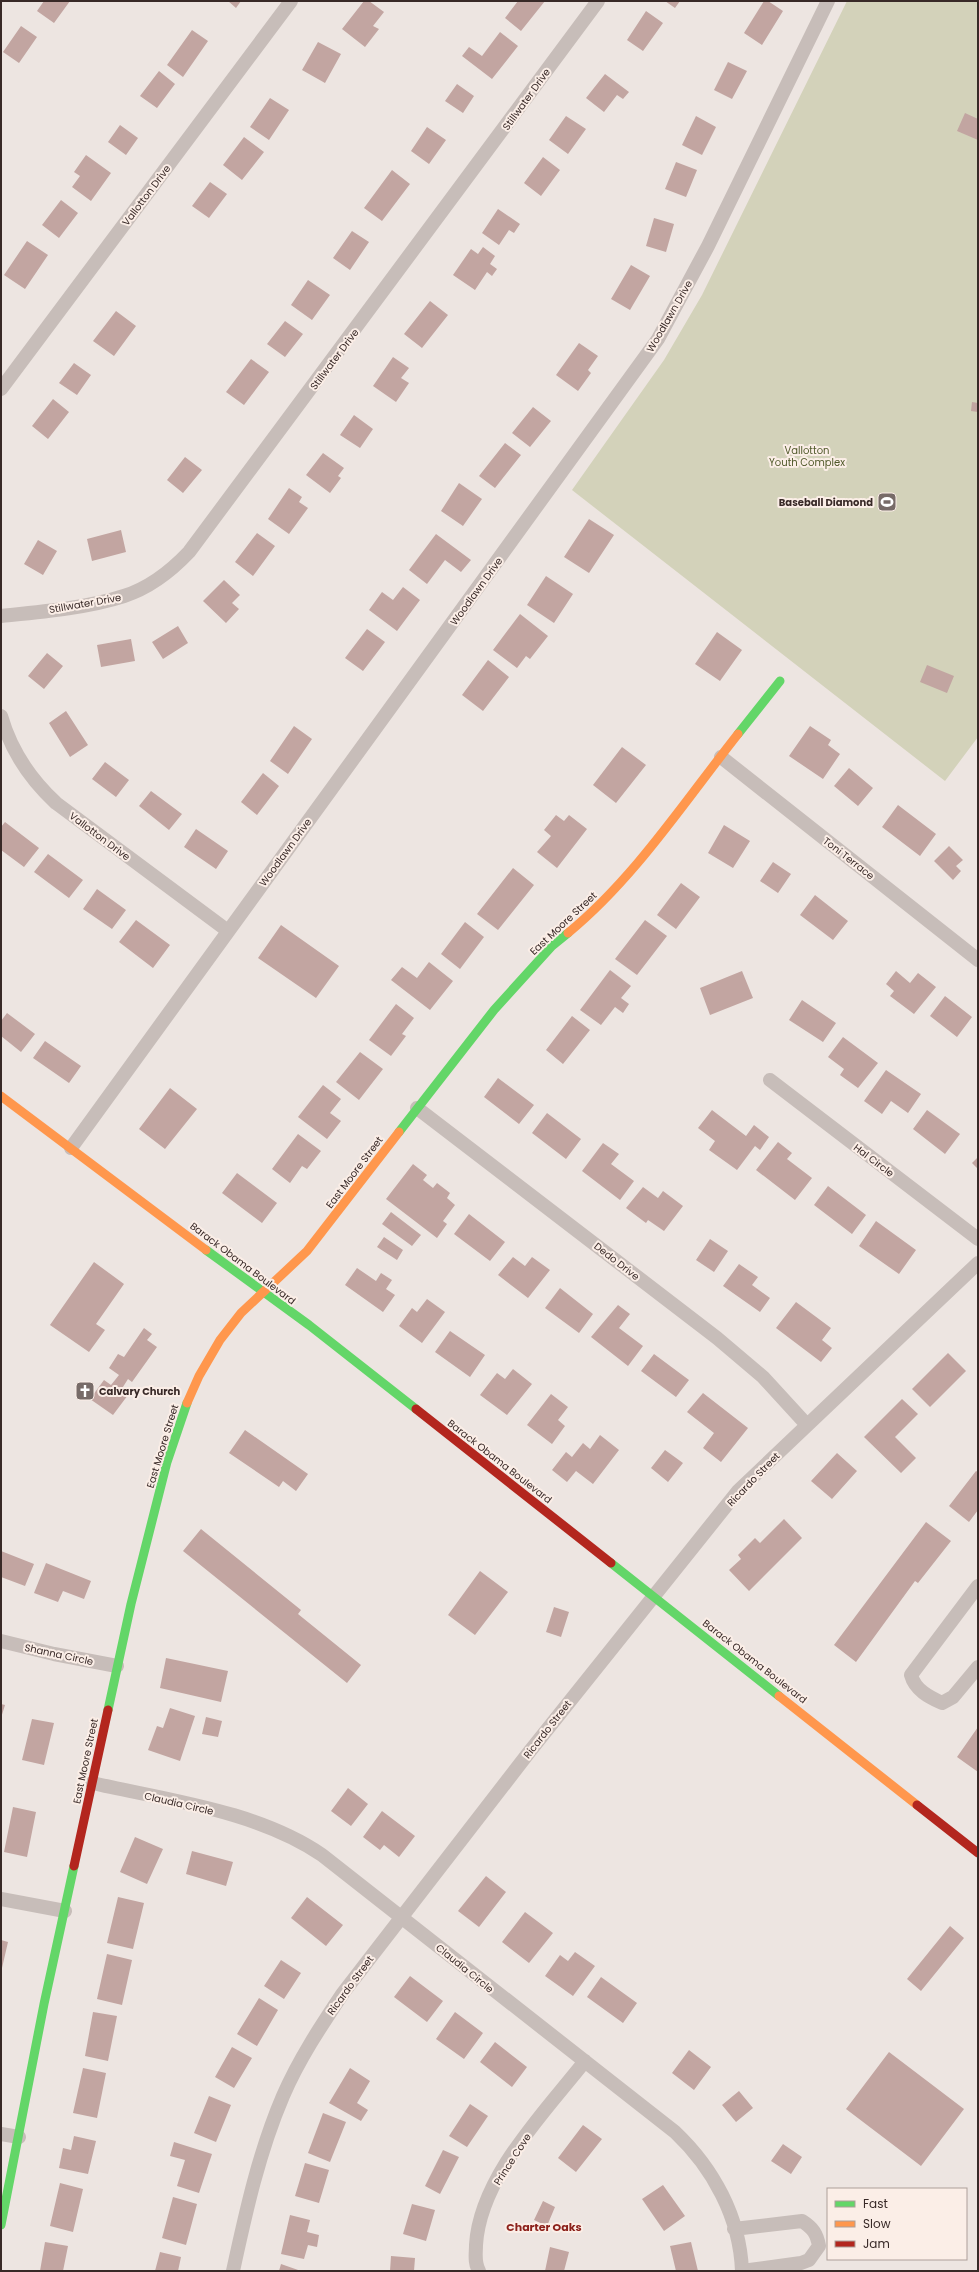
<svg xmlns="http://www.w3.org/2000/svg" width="979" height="2272" font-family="Poppins,sans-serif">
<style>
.green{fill:#d3d2ba}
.building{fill:#c2a5a1}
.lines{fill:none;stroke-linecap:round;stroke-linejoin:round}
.street{stroke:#c7bdb9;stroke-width:14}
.fast{stroke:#63d668;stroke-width:9}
.slow{stroke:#ff974d;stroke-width:9}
.jam{stroke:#b3261e;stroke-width:9}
.labels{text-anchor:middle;stroke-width:4;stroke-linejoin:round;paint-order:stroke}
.street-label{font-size:10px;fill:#382927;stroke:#fbeee7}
.park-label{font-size:10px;fill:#4f5829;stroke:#fbeee7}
.poi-label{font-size:10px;font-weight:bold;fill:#382927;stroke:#fbeee7;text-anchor:end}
.neighbourhood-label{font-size:11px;font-weight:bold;fill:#8c211b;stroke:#fbeee7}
</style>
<rect width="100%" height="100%" fill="#ede5e1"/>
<!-- green -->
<path class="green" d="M847,1H978V737L945,781L572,490L664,360L702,295Z"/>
<!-- building -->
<path class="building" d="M44,1H70L54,23L37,11Z
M228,1H241L236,8Z
M364,1H369L384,12L373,26L379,29L365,47L342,29Z
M518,1H545L521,31L505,18Z
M665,1H680L675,8Z
M764,1H768L783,11L762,45L744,33Z
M646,11L663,23L643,51L627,40Z
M21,26L37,37L19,63L3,52Z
M192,30L208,41L183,77L167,65Z
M500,32L518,46L492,79L462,56L469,47L482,56Z
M318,42L341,54L325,83L302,70Z
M728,62L747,71L732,99L714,90Z
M159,71L175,84L157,108L140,96Z
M605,74L629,92L623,99L617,95L604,112L586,98Z
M457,84L474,96L463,113L445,101Z
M270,98L289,110L269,140L250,127Z
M965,113L978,119V140L957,131Z
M566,116L586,129L568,154L549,140Z
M696,116L716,127L702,155L682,145Z
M120,125L138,138L126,155L108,142Z
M427,127L446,140L429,164L411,151Z
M244,137L264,152L242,180L223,165Z
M86,155L111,173L91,201L72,187L80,176L74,172Z
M543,157L560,170L541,196L524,183Z
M676,162L697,170L686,197L665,189Z
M392,170L410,184L382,221L364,208Z
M210,182L227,194L209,218L192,206Z
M61,200L78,213L59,238L42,225Z
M498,209L520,224L514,233L509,230L499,245L482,233Z
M654,218L674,224L666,252L646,246Z
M352,231L369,242L350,270L333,258Z
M27,241L48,255L25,289L4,275Z
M483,247L495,256L490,264L497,269L492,276L487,272L475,290L453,275L471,249L478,254Z
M631,265L650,276L630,310L611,299Z
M308,280L330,295L312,320L291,305Z
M430,301L448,315L422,348L404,334Z
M116,311L136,326L114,356L93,341Z
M285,321L303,334L285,357L267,344Z
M579,343L598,356L588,370L591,373L578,391L556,375Z
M393,357L409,368L401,378L409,383L396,402L373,386Z
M251,359L269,372L244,405L226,392Z
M74,363L91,375L77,395L59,383Z
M53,399L69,412L48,439L32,426Z
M972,402L978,403V412L971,411Z
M533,407L551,421L530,447L512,433Z
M354,415L373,429L360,448L340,435Z
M505,443L521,455L495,488L479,476Z
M323,453L344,468L338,476L341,478L330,493L306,475Z
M185,457L202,470L183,493L167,480Z
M459,483L482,499L463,526L441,511Z
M289,488L302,497L299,502L308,508L289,534L268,519Z
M589,519L614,535L589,573L564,557Z
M121,530L126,552L92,561L87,539Z
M257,533L275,546L253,576L235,562Z
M436,534L471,560L461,572L445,560L427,584L409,570Z
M38,540L57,551L43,575L24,564Z
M546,576L573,594L554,623L527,605Z
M224,580L240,595L232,603L239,609L226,623L203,601Z
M403,587L420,600L397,631L369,610L382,592L393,600Z
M520,614L548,636L530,659L526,656L517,668L493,650Z
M178,626L188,643L163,659L152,642Z
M367,629L385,642L363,671L345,658Z
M717,632L742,650L720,681L695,664Z
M131,639L135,661L101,667L97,645Z
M47,653L63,666L44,689L28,676Z
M488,660L509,677L483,711L462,695Z
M927,665L954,676L947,693L920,682Z
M66,711L88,745L70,757L49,723Z
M294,726L312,739L288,774L270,761Z
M810,726L831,740L828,745L840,754L823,779L789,756Z
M622,747L646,765L616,803L593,785Z
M105,762L129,780L116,797L92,779Z
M849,768L873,788L858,806L834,786Z
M263,773L279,786L257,815L241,802Z
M151,791L182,814L169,830L139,806Z
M898,805L936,834L920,856L882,827Z
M556,815L564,821L569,815L587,829L557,868L537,852L551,836L544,830Z
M5,822L39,848L24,867L1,850V827Z
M724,825L750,841L733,868L708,853Z
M196,829L228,851L216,869L184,847Z
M949,846L963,860L956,866L961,871L953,880L934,861Z
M48,854L83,880L69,898L34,872Z
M773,862L791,874L778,893L760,881Z
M513,868L534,885L498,930L477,914Z
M681,883L700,897L676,929L657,915Z
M97,889L126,910L112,929L83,909Z
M815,895L848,921L833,940L800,915Z
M136,920L170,945L153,968L119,942Z
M645,920L667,936L637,975L615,959Z
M465,922L484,937L460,969L441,954Z
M281,925L339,966L316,998L258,958Z
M429,962L453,981L430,1010L391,980L402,967L417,978Z
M610,970L631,986L621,998L629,1004L623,1013L615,1007L601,1025L580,1010Z
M742,971L753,998L710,1015L700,988Z
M896,971L910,983L918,973L936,987L914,1014L890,996L894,991L886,984Z
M945,996L972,1017L957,1037L930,1016Z
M802,1000L836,1023L823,1042L789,1020Z
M396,1004L414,1018L402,1034L406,1036L391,1056L369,1040Z
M7,1013L35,1034L21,1052L1,1036V1021Z
M572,1016L590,1030L563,1064L546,1050Z
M843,1037L878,1063L858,1088L840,1075L844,1069L828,1057Z
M45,1041L81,1066L69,1083L33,1058Z
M360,1052L383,1069L359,1100L336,1082Z
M886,1070L921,1094L908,1113L891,1101L882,1114L864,1101Z
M498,1078L534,1105L519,1124L484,1097Z
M323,1085L341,1099L330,1113L341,1121L327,1139L298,1117Z
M170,1088L197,1109L165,1149L139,1129Z
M712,1110L746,1136L754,1125L769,1137L760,1150L755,1146L737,1170L709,1150L715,1141L698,1128Z
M927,1110L960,1134L945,1154L913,1129Z
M547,1113L581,1139L566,1159L532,1133Z
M298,1134L321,1151L307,1169L302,1166L290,1183L272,1169Z
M778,1142L792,1153L787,1159L812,1178L795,1200L756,1170Z
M603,1143L619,1154L611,1164L634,1181L620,1200L582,1171Z
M978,1157V1169L972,1163Z
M413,1164L427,1175L423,1180L433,1188L437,1183L450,1193L447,1198L455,1205L443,1221L447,1224L437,1238L386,1199Z
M237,1173L277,1203L262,1223L222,1193Z
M828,1186L866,1215L852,1234L814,1205Z
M643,1187L658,1198L663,1191L683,1206L664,1231L648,1220L646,1223L626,1208Z
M391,1212L421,1235L412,1246L382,1224Z
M469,1214L505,1242L490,1261L454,1234Z
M876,1221L916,1250L899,1274L859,1246Z
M384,1237L403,1250L397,1260L377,1247Z
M710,1239L728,1251L714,1272L696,1260Z
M513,1257L525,1266L532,1257L550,1270L528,1298L498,1275Z
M94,1262L124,1284L96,1324L105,1330L89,1352L50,1325Z
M739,1264L758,1277L752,1285L770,1298L760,1312L723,1286Z
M357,1268L376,1281L381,1273L392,1280L386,1289L395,1295L383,1312L345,1285Z
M560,1288L593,1314L579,1333L545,1308Z
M427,1299L445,1312L422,1343L399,1326L412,1308L417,1312Z
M796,1302L831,1328L822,1340L832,1348L821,1362L776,1328Z
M618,1305L630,1314L619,1328L643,1346L628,1366L591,1337Z
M144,1328L152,1334L147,1340L157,1347L132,1382L128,1379L121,1390L128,1395L113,1415L90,1399L104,1380L111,1385L119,1375L109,1368L118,1354L124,1357Z
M450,1331L485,1355L470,1377L435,1352Z
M948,1353L966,1371L930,1407L912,1389Z
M654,1354L689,1380L676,1397L641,1371Z
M513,1369L532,1384L507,1415L480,1395L497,1373L505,1379Z
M703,1393L748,1428L721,1462L703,1448L714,1433L687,1412Z
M551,1394L568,1407L558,1420L565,1426L552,1444L527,1425Z
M902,1399L918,1414L895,1437L916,1458L901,1473L864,1437Z
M245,1430L308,1474L296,1491L283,1481L279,1487L229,1453Z
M600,1435L619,1450L593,1484L576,1471L567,1482L552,1470L566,1452L572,1457L583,1443L590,1449Z
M665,1450L683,1463L668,1482L651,1468Z
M837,1453L857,1471L832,1499L811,1481Z
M976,1471L978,1472V1510L969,1522L949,1506Z
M784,1519L802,1538L749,1591L729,1570L741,1559L738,1555L755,1538L760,1543Z
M926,1522L951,1541L918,1583L915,1581L856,1662L834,1645Z
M201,1529L301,1610L298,1614L361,1665L347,1683L183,1551Z
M1,1551L34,1564L25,1586L1,1577Z
M46,1563L91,1581L84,1599L63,1591L58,1602L34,1593Z
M480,1571L508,1592L475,1635L448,1615Z
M554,1607L569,1612L561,1637L546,1632Z
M166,1658L228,1671L221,1702L160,1688Z
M1,1704L5,1705L1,1718Z
M170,1708L195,1716L180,1761L148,1750L157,1726L163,1728Z
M206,1717L222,1721L218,1737L202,1734Z
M32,1719L54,1723L44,1765L22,1760Z
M978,1727V1772L957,1757Z
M348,1788L368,1804L351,1826L331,1811Z
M13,1807L36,1812L27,1857L4,1852Z
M382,1811L415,1836L399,1857L384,1845L380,1850L363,1837Z
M135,1837L163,1849L147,1884L120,1872Z
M192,1851L233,1862L226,1886L186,1874Z
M486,1876L506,1892L479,1927L458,1911Z
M118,1897L144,1903L133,1949L107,1943Z
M307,1897L343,1925L326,1946L291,1918Z
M525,1912L553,1933L529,1963L502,1942Z
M950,1926L964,1938L921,1991L907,1979Z
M1,1940L8,1942L2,1968H1Z
M575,1952L595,1966L573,1996L545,1976L560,1955L568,1961Z
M107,1954L132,1960L122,2005L97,1999Z
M281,1960L301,1973L284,1999L264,1986Z
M410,1976L443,2001L427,2022L394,1997Z
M601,1977L637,2003L623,2023L587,1997Z
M259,1998L278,2010L257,2046L237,2034Z
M93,2012L117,2016L108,2061L85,2056Z
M455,2012L483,2033L464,2059L436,2039Z
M495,2042L527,2067L512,2087L480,2062Z
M232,2047L252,2058L234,2088L215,2077Z
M689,2050L711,2067L694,2090L672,2073Z
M889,2052L964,2109L921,2166L846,2109Z
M83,2068L106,2073L97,2118L73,2113Z
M350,2068L370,2081L357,2103L368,2110L361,2121L329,2103Z
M739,2091L753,2108L736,2122L722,2105Z
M209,2096L231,2105L216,2142L194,2133Z
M470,2104L488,2116L467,2147L449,2136Z
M323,2113L346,2122L330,2162L308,2153Z
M583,2125L602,2139L576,2172L558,2158Z
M74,2136L96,2141L88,2174L59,2168L63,2148L71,2150Z
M174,2142L212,2154L199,2193L177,2186L185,2160L170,2156Z
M783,2144L802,2157L791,2174L771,2161Z
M443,2150L459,2157L440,2194L425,2186Z
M305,2163L329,2170L319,2203L295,2196Z
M60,2183L83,2189L73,2232L50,2226Z
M663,2185L685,2216L664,2231L642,2199Z
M173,2197L197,2204L186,2245L162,2238Z
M543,2201L555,2207L547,2226L534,2220Z
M412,2204L435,2210L426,2241L403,2234Z
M290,2215L310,2220L307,2232L319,2235L317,2247L308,2245L304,2259L281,2254Z
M45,2242L68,2246L63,2271H40Z
M691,2242L698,2271H676L670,2246Z
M550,2247L569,2252L564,2271H545Z
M160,2252L181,2257L178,2271H155Z
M391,2256L415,2258L414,2271H390Z
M281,2264L301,2271H279Z"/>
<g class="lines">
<!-- street -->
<path class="street" d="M1,389L291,1
M1,616C40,612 87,608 124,596C149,588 172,570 189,552L598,1
M1,716C11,751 29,778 56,803L228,931
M721,757L978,960
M770,1080L978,1239
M417,1108L717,1338L763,1377L807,1425
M71,1148L658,339L708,246L828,1
M978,1586L911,1675C915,1690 929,1697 942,1703L953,1697L978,1667
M1,1641L54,1654L117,1666
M92,1783C167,1800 258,1811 322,1855L675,2132C713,2168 740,2217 742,2271
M1,1899L65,1911
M1,2134L19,2137
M734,2229L802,2221C813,2228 817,2234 819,2246L809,2260L801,2263L742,2271
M233,2271C246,2211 259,2152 283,2096C299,2059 321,2026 343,1993L530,1751L738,1491L978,1263
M479,2271C474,2262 476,2254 476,2245C480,2177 545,2112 585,2061"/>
<!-- fast -->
<path class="fast" d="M738,734L780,681
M399,1132L494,1010L552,946L568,933
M206,1250L309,1325L416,1409
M611,1563L779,1696
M108,1710L131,1604L167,1462L187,1403
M1,2225L44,2004L74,1866"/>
<!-- slow -->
<path class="slow" d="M568,933C634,879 685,801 738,734
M1,1096L206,1250
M187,1403L199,1376L220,1340L241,1313L307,1251L399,1132
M779,1696L917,1805"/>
<!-- jam -->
<path class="jam" d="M416,1409L611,1563
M917,1805L978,1853
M74,1866L108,1710"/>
</g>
<!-- icons -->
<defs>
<symbol id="stadium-square" viewBox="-11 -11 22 22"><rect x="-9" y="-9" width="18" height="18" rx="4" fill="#776b68" stroke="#fbeee7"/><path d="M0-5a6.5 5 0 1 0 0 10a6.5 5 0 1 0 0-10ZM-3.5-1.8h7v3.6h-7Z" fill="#fff"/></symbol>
<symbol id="church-square" viewBox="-11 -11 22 22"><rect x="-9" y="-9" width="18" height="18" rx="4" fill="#776b68" stroke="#fbeee7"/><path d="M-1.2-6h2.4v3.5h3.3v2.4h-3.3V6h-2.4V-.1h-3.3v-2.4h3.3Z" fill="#fff"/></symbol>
</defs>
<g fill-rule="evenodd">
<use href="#stadium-square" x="876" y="491" width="22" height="22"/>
<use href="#church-square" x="74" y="1380" width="22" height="22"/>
</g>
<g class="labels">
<!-- street labels -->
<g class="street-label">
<text transform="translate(526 99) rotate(-54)" y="4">Stillwater Drive</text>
<text transform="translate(146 195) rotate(-53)" y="4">Vallotton Drive</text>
<text transform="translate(669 316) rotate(-60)" y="4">Woodlawn Drive</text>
<text transform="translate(334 359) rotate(-53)" y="4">Stillwater Drive</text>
<text transform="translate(476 591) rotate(-54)" y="4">Woodlawn Drive</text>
<text transform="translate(85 603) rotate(-10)" y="4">Stillwater Drive</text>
<text transform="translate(100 836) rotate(37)" y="4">Vallotton Drive</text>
<text transform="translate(285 852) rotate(-54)" y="4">Woodlawn Drive</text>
<text transform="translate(849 858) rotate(38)" y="4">Toni Terrace</text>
<text transform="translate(563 923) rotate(-43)" y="4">East Moore Street</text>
<text transform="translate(874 1160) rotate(37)" y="4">Hal Circle</text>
<text transform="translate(354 1172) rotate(-53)" y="4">East Moore Street</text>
<text transform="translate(617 1261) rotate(38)" y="4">Dedo Drive</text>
<text transform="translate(243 1263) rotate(37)" y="4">Barack Obama Boulevard</text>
<text transform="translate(162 1446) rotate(-73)" y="4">East Moore Street</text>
<text transform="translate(500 1461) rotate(38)" y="4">Barack Obama Boulevard</text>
<text transform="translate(753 1479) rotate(-46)" y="4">Ricardo Street</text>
<text transform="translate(59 1654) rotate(12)" y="4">Shanna Circle</text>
<text transform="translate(755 1661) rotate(38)" y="4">Barack Obama Boulevard</text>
<text transform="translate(547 1729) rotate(-52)" y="4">Ricardo Street</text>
<text transform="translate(85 1761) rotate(-78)" y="4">East Moore Street</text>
<text transform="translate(179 1803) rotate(13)" y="4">Claudia Circle</text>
<text transform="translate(465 1968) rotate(39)" y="4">Claudia Circle</text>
<text transform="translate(350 1985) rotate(-54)" y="4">Ricardo Street</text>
<text transform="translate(512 2159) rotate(-57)" y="4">Prince Cove</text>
</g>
<!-- park labels -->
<g class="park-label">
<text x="807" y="454">Vallotton<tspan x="807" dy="12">Youth Complex</tspan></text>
</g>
<!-- poi labels -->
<g class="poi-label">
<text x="873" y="506">Baseball Diamond</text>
<text x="99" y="1395" text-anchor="start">Calvary Church</text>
</g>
<!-- neighbourhood labels -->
<g class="neighbourhood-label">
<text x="544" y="2231">Charter Oaks</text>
</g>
</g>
<!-- border -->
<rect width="979" height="2272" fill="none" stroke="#382927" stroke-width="4"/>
<!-- legend -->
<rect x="827" y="2188" width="140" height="72" fill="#fbeee7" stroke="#ad9f9a"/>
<rect x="835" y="2201" width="20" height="6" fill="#63d668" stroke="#ad9f9a"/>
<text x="863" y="2208" font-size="12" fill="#382927">Fast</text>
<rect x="835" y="2221" width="20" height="6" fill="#ff974d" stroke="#ad9f9a"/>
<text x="863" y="2228" font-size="12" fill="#382927">Slow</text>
<rect x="835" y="2241" width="20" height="6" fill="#b3261e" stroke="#ad9f9a"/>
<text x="863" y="2248" font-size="12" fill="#382927">Jam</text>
</svg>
